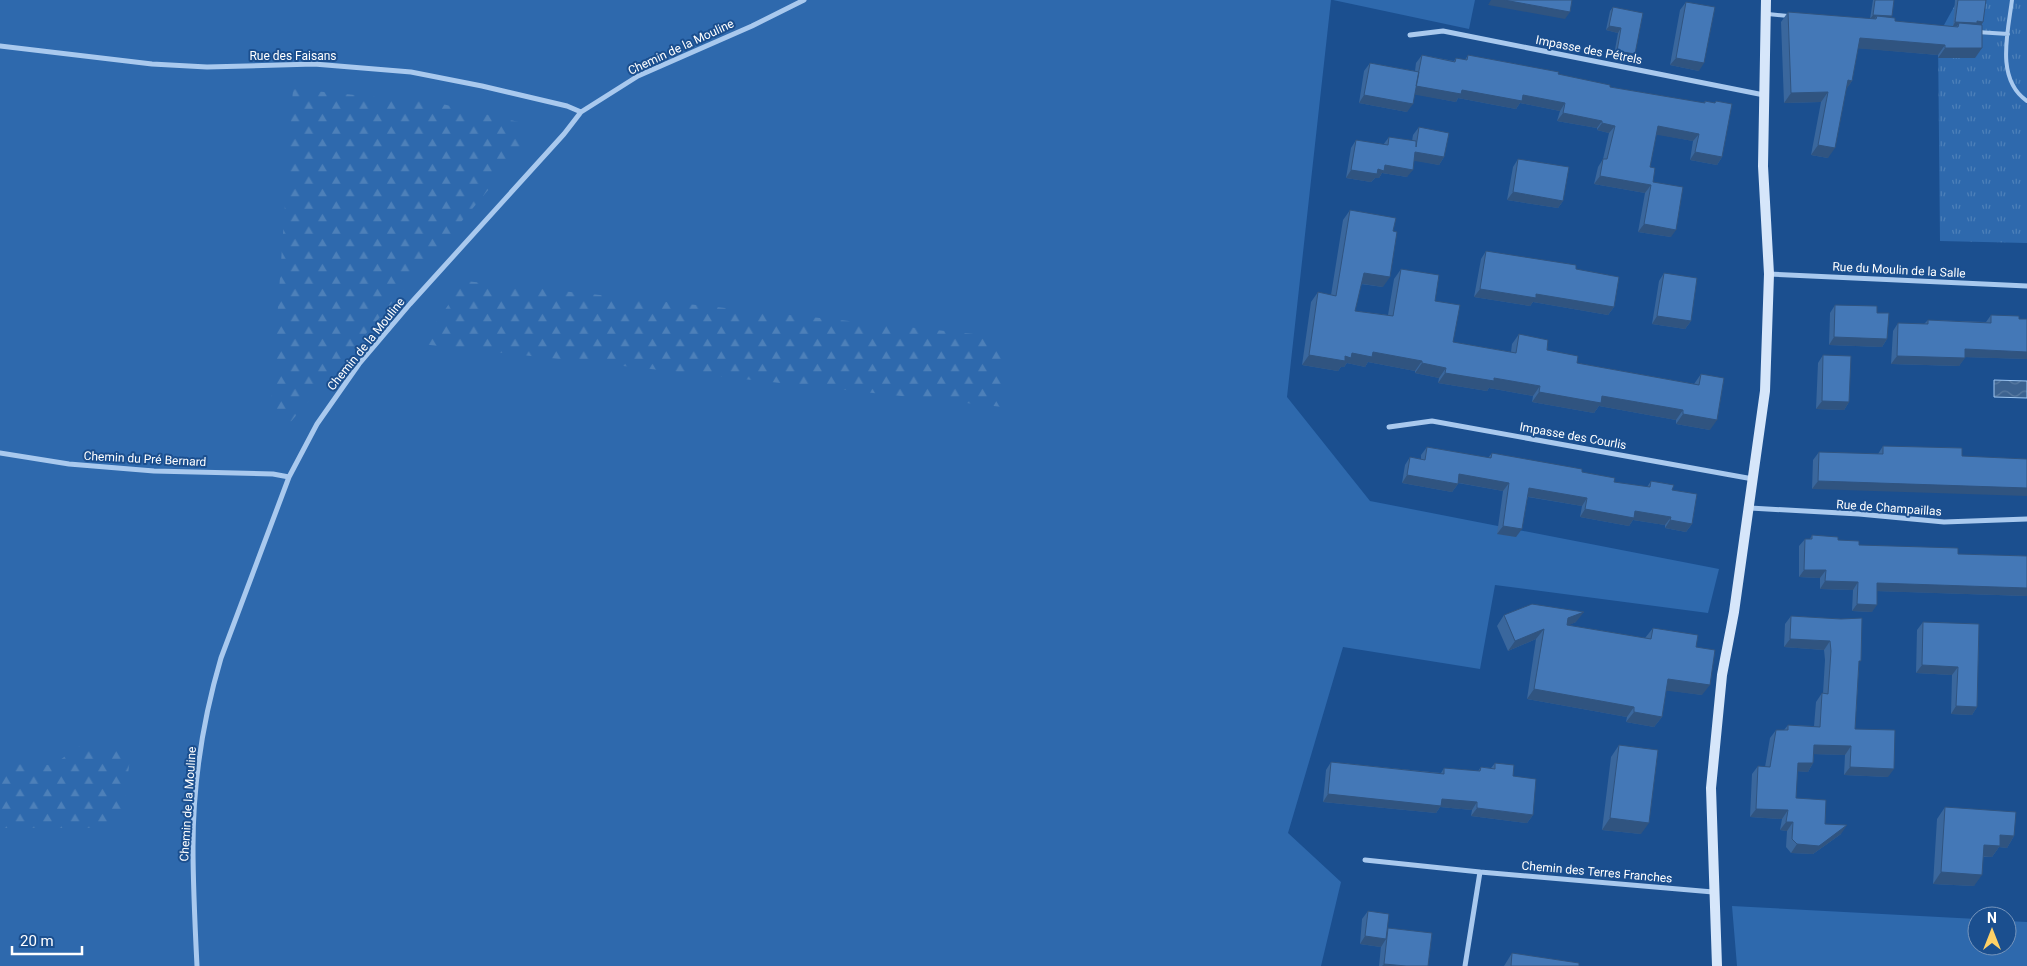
<svg xmlns="http://www.w3.org/2000/svg" width="2027" height="966" font-family="Roboto,sans-serif">
<style>
.grass{fill:#2e69ad}
.forest{fill:url(#forest-firs)}
.park{fill:url(#park-tufts)}
.water{fill:url(#water-waves);stroke:#9cc4f0}
.lines{fill:none;stroke-linecap:round;stroke-linejoin:round}
.service{stroke:#a9c9ee;stroke-width:4}
.minor{stroke:#a9c9ee;stroke-width:5}
.secondary{stroke:#d6e6fa;stroke-width:10}
.wall{fill:#3a679d}
.shaded-wall{fill:#305480}
.building{fill:#4478b7;stroke:#305480}
.labels{text-anchor:middle;stroke-width:4;stroke-linejoin:round;paint-order:stroke}
.street-label{font-size:12px;fill:#fff;stroke:#1b4f8f}
</style>
<defs>
<pattern id="forest-firs" width="22" height="20" patternUnits="userSpaceOnUse" patternTransform="scale(1.25)"><rect width="22" height="20" fill="#2e69ad"/><path d="M5 1l3.5 6h-7zM16 11l3.5 6h-7z" fill="#4d80b9"/></pattern>
<pattern id="park-tufts" width="24" height="20" patternUnits="userSpaceOnUse" patternTransform="scale(1.25)"><rect width="24" height="20" fill="#2e69ad"/><path d="M3 7l-1-3M5 7V3M7 7l1-3M15 17l-1-3M17 17v-4M19 17l1-3" fill="none" stroke="#4d80b9"/></pattern>
<pattern id="water-waves" width="16" height="10" patternUnits="userSpaceOnUse" patternTransform="scale(1.25)"><rect width="16" height="10" fill="#3c6290"/><path d="M0 5q4-4 8 0t8 0" fill="none" stroke="#597aa1"/></pattern>
</defs>
<rect width="100%" height="100%" fill="#1b4f8f"/>
<!-- grass -->
<path class="grass" d="M0,0H1331L1287,397L1370,501L1719,569L1708,613L1495,585L1480,669L1343,647L1288,833L1341,882L1321,966H0Z
M1333,0H1475L1469,29Z
M1732,906L1977,919V946H2007V921L2027,922V966H1737Z"/>
<!-- forest -->
<path class="forest" d="M293,89L438,103L523,123L525,147L288,425L271,407Z
M465,281L1003,337V407L421,344Z
M81,745L131,751L122,820L105,828H0V764L53,765Z"/>
<!-- park -->
<path class="park" d="M1955,0H2027V243L1940,241L1938,36L1955,5Z"/>
<!-- water -->
<path class="water" d="M1994,380L2027,381V398L1994,397Z"/>
<g class="lines">
<!-- service -->
<path class="service" d="M2012,0C2008,32 1995,79 2027,101
M1768,14L1788,16
M1977,32L2008,34"/>
<!-- minor -->
<path class="minor" d="M1410,35L1443,31L1764,95
M0,46L152,64L207,67L314,64L411,72L482,86L567,106L581,112
M1769,274L2027,286
M1389,427L1432,421L1753,479
M0,453L69,464L154,471L273,474L289,477
M1750,508L1859,514L1944,522L2027,519
M1365,860L1480,872L1713,892
M197,966C195,926 193,887 193,847C193,784 203,719 221,658L289,477L317,424L359,364L410,304L564,134L581,112L638,76L752,26L804,0
M1465,966L1480,872"/>
<!-- secondary -->
<path class="secondary" d="M1717,966L1711,788L1722,675L1734,612L1765,391L1769,274L1763,166L1766,0"/>
</g>
<!-- wall -->
<path class="wall" d="M1873,0H1894L1891,17L1895,21L1956,27L1957,26H1953L1955,0H1986L1983,22L1981,25L1982,48L1975,58H1938V55L1858,48L1852,81L1846,89L1828,158L1811,155L1821,102L1784,103L1781,22L1788,12L1870,19Z
M1686,2L1699,71L1670,65L1680,10Z
M1613,7L1635,54L1632,58L1614,55L1618,33L1606,30L1610,11Z
M1422,55L1454,61L1456,58L1465,60L1468,55L1558,74L1610,87L1704,103L1705,101L1715,103L1716,101L1722,157L1717,165L1690,160L1693,141L1656,134L1650,167L1653,182L1671,237L1638,232L1645,193L1594,184L1598,167L1603,159L1609,133L1597,130V128L1557,121L1560,111L1520,103L1516,109L1458,98L1456,102L1415,94L1407,112L1359,103L1364,71L1370,63L1415,71L1416,63Z
M1419,127L1444,157L1439,165L1414,160L1407,177L1382,173L1379,178H1375L1371,182L1346,178L1351,148L1356,140L1383,145L1389,137L1412,141L1413,135Z
M1518,159L1563,201L1558,208L1507,200L1513,167Z
M1350,210L1383,287L1361,284L1355,311L1388,315L1394,279L1401,269L1435,301L1453,342L1511,352L1512,344L1519,334L1547,350L1577,363L1694,384L1701,374L1710,430L1676,424V420L1599,406L1594,413L1532,402L1533,396L1489,388L1487,391L1438,383L1439,378L1415,373V371L1368,362L1365,367L1347,363L1344,367H1341L1338,371L1302,365L1311,302L1318,292L1331,295L1343,220Z
M1486,251L1614,307L1608,315L1533,302L1530,306L1474,297L1481,259Z
M1664,273L1691,321L1685,329L1652,324L1659,281Z
M1835,305L1877,313L1887,339L1882,347L1829,345L1830,313Z
M1991,315L2019,319L2027,359L1965,357L1959,366L1891,364L1893,331L1898,323L1924,324L1928,320L1986,322Z
M1823,355L1849,402L1844,410L1816,409L1818,363Z
M1883,446L1962,448L1812,489L1813,460L1819,452L1878,454Z
M1427,447L1488,458L1492,453L1582,472L1614,482L1647,487L1651,481L1672,490L1692,524L1686,532L1665,528V525L1633,520L1629,526L1580,517L1582,506L1528,497L1516,537L1497,534L1503,491L1458,483V484L1452,492L1402,483L1405,465L1410,457L1421,459V455Z
M1812,535L1859,545L1958,554L2027,556V596L1877,591L1872,612L1852,611L1853,590L1820,589V578L1799,577V546L1805,539H1810Z
M1504,615L1576,622L1568,625L1645,638L1653,628L1696,647L1702,695L1666,690L1662,717L1654,727L1626,722L1627,717L1527,699L1536,639L1508,651L1497,626Z
M1791,616L1841,619L1859,664L1855,729L1888,777L1844,775L1845,755L1814,754L1813,763L1808,772L1797,771L1796,798L1825,824L1841,834L1813,854L1791,853L1786,847L1787,831L1780,830L1782,819L1750,817L1752,774L1758,766L1765,767L1770,738L1776,730H1784L1788,725L1814,726L1816,702L1822,693H1823L1825,660L1824,650L1784,647L1785,624Z
M1923,622L1979,624L1977,707L1972,715L1951,714L1952,675L1916,673L1917,630Z
M1619,745L1641,834L1602,830L1611,757Z
M1331,762L1441,773L1444,768L1478,771L1481,767L1491,768L1495,763L1513,776L1533,815L1527,823L1471,816L1472,810L1440,807L1436,813L1323,802L1326,770Z
M1945,807L2014,836L2007,848L1999,847L1992,857H1983L1974,886L1933,884L1937,819Z
M1368,911L1387,929L1428,966H1379L1381,946V947L1360,944L1362,919Z
M1512,953L1579,966H1504Z"/>
<!-- shaded-wall -->
<path class="shaded-wall" d="M1491,0H1504L1570,12L1565,19L1488,5Z
M1873,15L1892,16L1889,20L1877,16L1874,19H1870Z
M1977,21L1983,22L1981,26L1959,23L1957,26H1953L1955,22Z
M1609,26L1621,28L1618,33L1606,30Z
M1860,38L1945,45L1938,55L1853,48Z
M1945,48H1982L1975,58H1938Z
M1617,51L1635,54L1632,58L1614,55Z
M1676,58L1704,63L1699,71L1670,65Z
M1848,80L1852,81L1845,91Z
M1416,86L1523,95L1565,103L1560,111L1520,103L1516,109L1458,98L1456,102L1411,94Z
M1828,92L1821,102L1784,103L1791,93Z
M1364,95L1413,104L1407,112L1359,103Z
M1563,113L1602,121L1597,128L1557,121Z
M1602,123L1615,126L1609,133L1597,130Z
M1658,126L1699,134L1693,141L1652,134Z
M1818,145L1835,148L1828,158L1811,155Z
M1415,152L1444,157L1439,165L1409,160Z
M1695,152L1722,157L1717,165L1690,160Z
M1385,165L1413,170L1407,177L1382,173L1379,178H1375L1371,182L1346,178L1351,170Z
M1600,176L1651,185L1645,193L1594,184Z
M1513,192L1563,201L1558,208L1507,200Z
M1644,224L1676,230L1671,237L1638,232Z
M1364,273L1390,277L1383,287L1357,283Z
M1480,289L1536,294L1614,307L1608,315L1533,302L1530,306L1474,297Z
M1657,316L1691,321L1685,329L1652,324Z
M1834,337L1887,339L1882,347L1829,345Z
M1965,349L2027,352V359L1960,357Z
M1373,352L1422,361L1415,371L1368,362L1365,367L1347,363L1344,367H1341L1338,371L1302,365L1309,355L1345,356L1352,353Z
M1897,356L1965,358L1959,366L1891,364Z
M1422,363L1446,368L1439,378L1415,373Z
M1445,373L1494,378L1540,386L1533,396L1489,388L1487,391L1438,383Z
M1539,392L1602,396L1683,410L1676,420L1599,406L1594,413L1532,402Z
M1822,401L1849,402L1844,410L1816,409Z
M1683,414L1717,420L1710,430L1676,424Z
M1459,474L1509,483L1503,491L1454,482Z
M1407,475L1458,484L1452,492L1402,483Z
M1818,481L2027,488V496L1812,489Z
M1529,488L1587,498L1582,506L1524,496Z
M1585,509L1635,511L1671,517L1665,525L1633,520L1629,526L1580,517Z
M1670,520L1692,524L1686,532L1665,528Z
M1503,526L1522,529L1516,537L1497,534Z
M1804,570H1826L1820,578L1799,577Z
M1825,581L1858,582L1853,590L1820,589Z
M1877,583L2027,588V596L1872,591Z
M1857,604L1877,605L1872,612L1852,611Z
M1584,612L1576,622L1561,629L1568,618Z
M1544,629L1536,639L1508,651L1515,641Z
M1790,639L1830,641L1824,650L1784,647Z
M1922,665L1958,667L1952,675L1916,673Z
M1668,679L1710,685L1702,695L1661,690Z
M1534,689L1634,707L1627,717L1527,699Z
M1956,706L1977,707L1972,715L1951,714Z
M1634,712L1662,717L1654,727L1626,722Z
M1814,745L1851,746L1845,755L1808,754Z
M1798,763H1813L1808,772L1792,771Z
M1850,767L1894,769L1888,777L1844,775Z
M1328,794L1442,799L1477,802L1472,810L1440,807L1436,813L1323,802Z
M1477,808L1533,815L1527,823L1471,816Z
M1756,809L1788,810L1782,819L1750,817Z
M1610,818L1649,823L1641,834L1602,830Z
M1786,822H1793L1787,831L1780,830Z
M1847,825L1841,834L1813,854L1791,853L1797,844Z
M2000,835L2014,836L2007,848L1999,847L1992,857L1976,856L1984,845Z
M1941,872L1982,875L1974,886L1933,884Z
M1365,936L1386,939L1381,947L1360,944Z
M1384,964L1406,966H1382Z"/>
<!-- building -->
<path class="building" d="M1504,0H1572L1570,12Z
M1875,0H1894L1892,16L1873,15Z
M1958,0H1986L1983,22L1977,21V23L1955,22Z
M1686,2L1715,7L1704,63L1676,58Z
M1613,7L1643,13L1635,54L1617,51L1621,28L1609,26Z
M1788,12L1876,19L1877,16L1895,18V21L1958,27L1959,23L1982,25V48H1945V45L1860,38L1852,81L1848,80L1835,148L1818,145L1828,92L1791,93Z
M1422,55L1455,62L1456,58L1467,60L1468,55L1559,72L1558,74L1610,85V87L1705,103V101L1715,103L1716,101L1732,104L1722,157L1695,152L1699,134L1658,126L1650,167L1655,168L1653,182L1683,187L1676,230L1644,224L1651,185L1600,176L1603,159H1607L1615,126L1602,123V121L1563,113L1565,103L1523,95L1522,101L1462,90L1461,94L1416,86Z
M1370,63L1419,72L1413,104L1364,95Z
M1419,127L1449,133L1444,157L1415,152L1413,170L1385,165L1384,171L1378,169L1377,174L1351,170L1356,140L1388,145L1389,137L1416,141V147Z
M1518,159L1569,167L1563,201L1513,192Z
M1350,210L1396,218L1393,231L1397,232L1390,277L1364,273L1355,311L1393,316L1401,269L1439,275L1435,301L1460,305L1453,342L1516,353L1519,334L1548,340L1547,350L1578,356L1577,363L1699,385L1701,374L1724,378L1717,420L1683,414V410L1602,396L1601,403L1539,392L1540,386L1494,378V381L1445,373L1446,368L1422,363V361L1373,352L1372,357L1352,353L1351,358L1345,356V361L1309,355L1318,292L1336,296Z
M1486,251L1576,265V269L1619,277L1614,307L1536,294V298L1480,289Z
M1664,273L1697,278L1691,321L1657,316Z
M1835,305L1877,306V313H1889L1887,339L1834,337Z
M1991,315L2019,316V319H2027V352L1965,349V358L1897,356L1898,323L1928,324V320L1991,323Z
M1823,355L1851,356L1849,402L1822,401Z
M1883,446L1962,448V456L2027,459V488L1818,481L1819,452L1883,454Z
M1427,447L1491,458L1492,453L1582,469V472L1615,478L1614,482L1650,487L1651,481L1674,485L1672,490L1697,494L1692,524L1670,520L1671,517L1635,511L1634,518L1585,509L1587,498L1529,488L1522,529L1503,526L1509,483L1459,474L1458,484L1407,475L1410,457L1425,460Z
M1812,535L1838,537V540L1859,541V545L1958,548V554L2027,556V588L1877,583V605L1857,604L1858,582L1825,581L1826,570H1804L1805,539H1812Z
M1532,604L1584,612L1568,618L1567,625L1651,639L1653,628L1698,635L1696,647L1715,650L1710,685L1668,679L1662,717L1634,712V707L1534,689L1544,629L1515,641L1504,615Z
M1791,616L1841,619L1862,618L1861,661H1859L1855,729L1895,730L1894,769L1850,767L1851,746L1814,745L1813,763H1798L1796,798L1826,800L1825,824L1847,825L1819,846L1797,844L1792,839L1793,822H1786L1788,810L1756,809L1758,766L1770,767L1776,730H1788V725L1820,727L1822,693L1828,694L1831,651L1830,641L1790,639Z
M1923,622L1979,624L1977,707L1956,706L1958,667L1922,665Z
M1619,745L1658,750L1649,823L1610,818Z
M1331,762L1444,774V768L1480,771L1481,767L1495,769V763L1514,765L1513,776L1536,779L1533,815L1477,808V802L1442,799L1441,806L1328,794Z
M1945,807L2016,812L2014,836L2000,835V846L1984,845L1982,875L1941,872Z
M1368,911L1389,914L1386,939L1365,936Z
M1388,928L1432,933L1428,966H1406L1384,964Z
M1512,953L1579,963V966H1511Z"/>
<g class="labels">
<!-- street labels -->
<g class="street-label">
<text transform="translate(681 47) rotate(-25)" y="4">Chemin de la Mouline</text>
<text transform="translate(1589 50) rotate(11)" y="4">Impasse des Pétrels</text>
<text x="293" y="60">Rue des Faisans</text>
<text transform="translate(1899 270) rotate(3)" y="4">Rue du Moulin de la Salle</text>
<text transform="translate(366 344) rotate(-51)" y="4">Chemin de la Mouline</text>
<text transform="translate(1573 436) rotate(10)" y="4">Impasse des Courlis</text>
<text transform="translate(145 459) rotate(3)" y="4">Chemin du Pré Bernard</text>
<text transform="translate(1889 508) rotate(4)" y="4">Rue de Champaillas</text>
<text transform="translate(188 804) rotate(-86)" y="4">Chemin de la Mouline</text>
<text transform="translate(1597 872) rotate(5)" y="4">Chemin des Terres Franches</text>
</g>
</g>
<!-- north arrow -->
<g transform="translate(1992 931)"><circle r="24" fill="#1b4f8f" stroke="#7695bc"/>
<path d="M0-4L9 19L0 12L-9 19Z" fill="#ffd166"/>
<text y="-8" font-size="14" font-weight="bold" text-anchor="middle" fill="#ffffff">N</text>
</g>
<!-- scale -->
<path d="M12 946v8h70v-8" fill="none" stroke="#ffffff" stroke-width="2.5"/>
<text x="20" y="946" font-size="15" fill="#ffffff" stroke="#1b4f8f" stroke-width="4" paint-order="stroke">20 m</text>
</svg>
